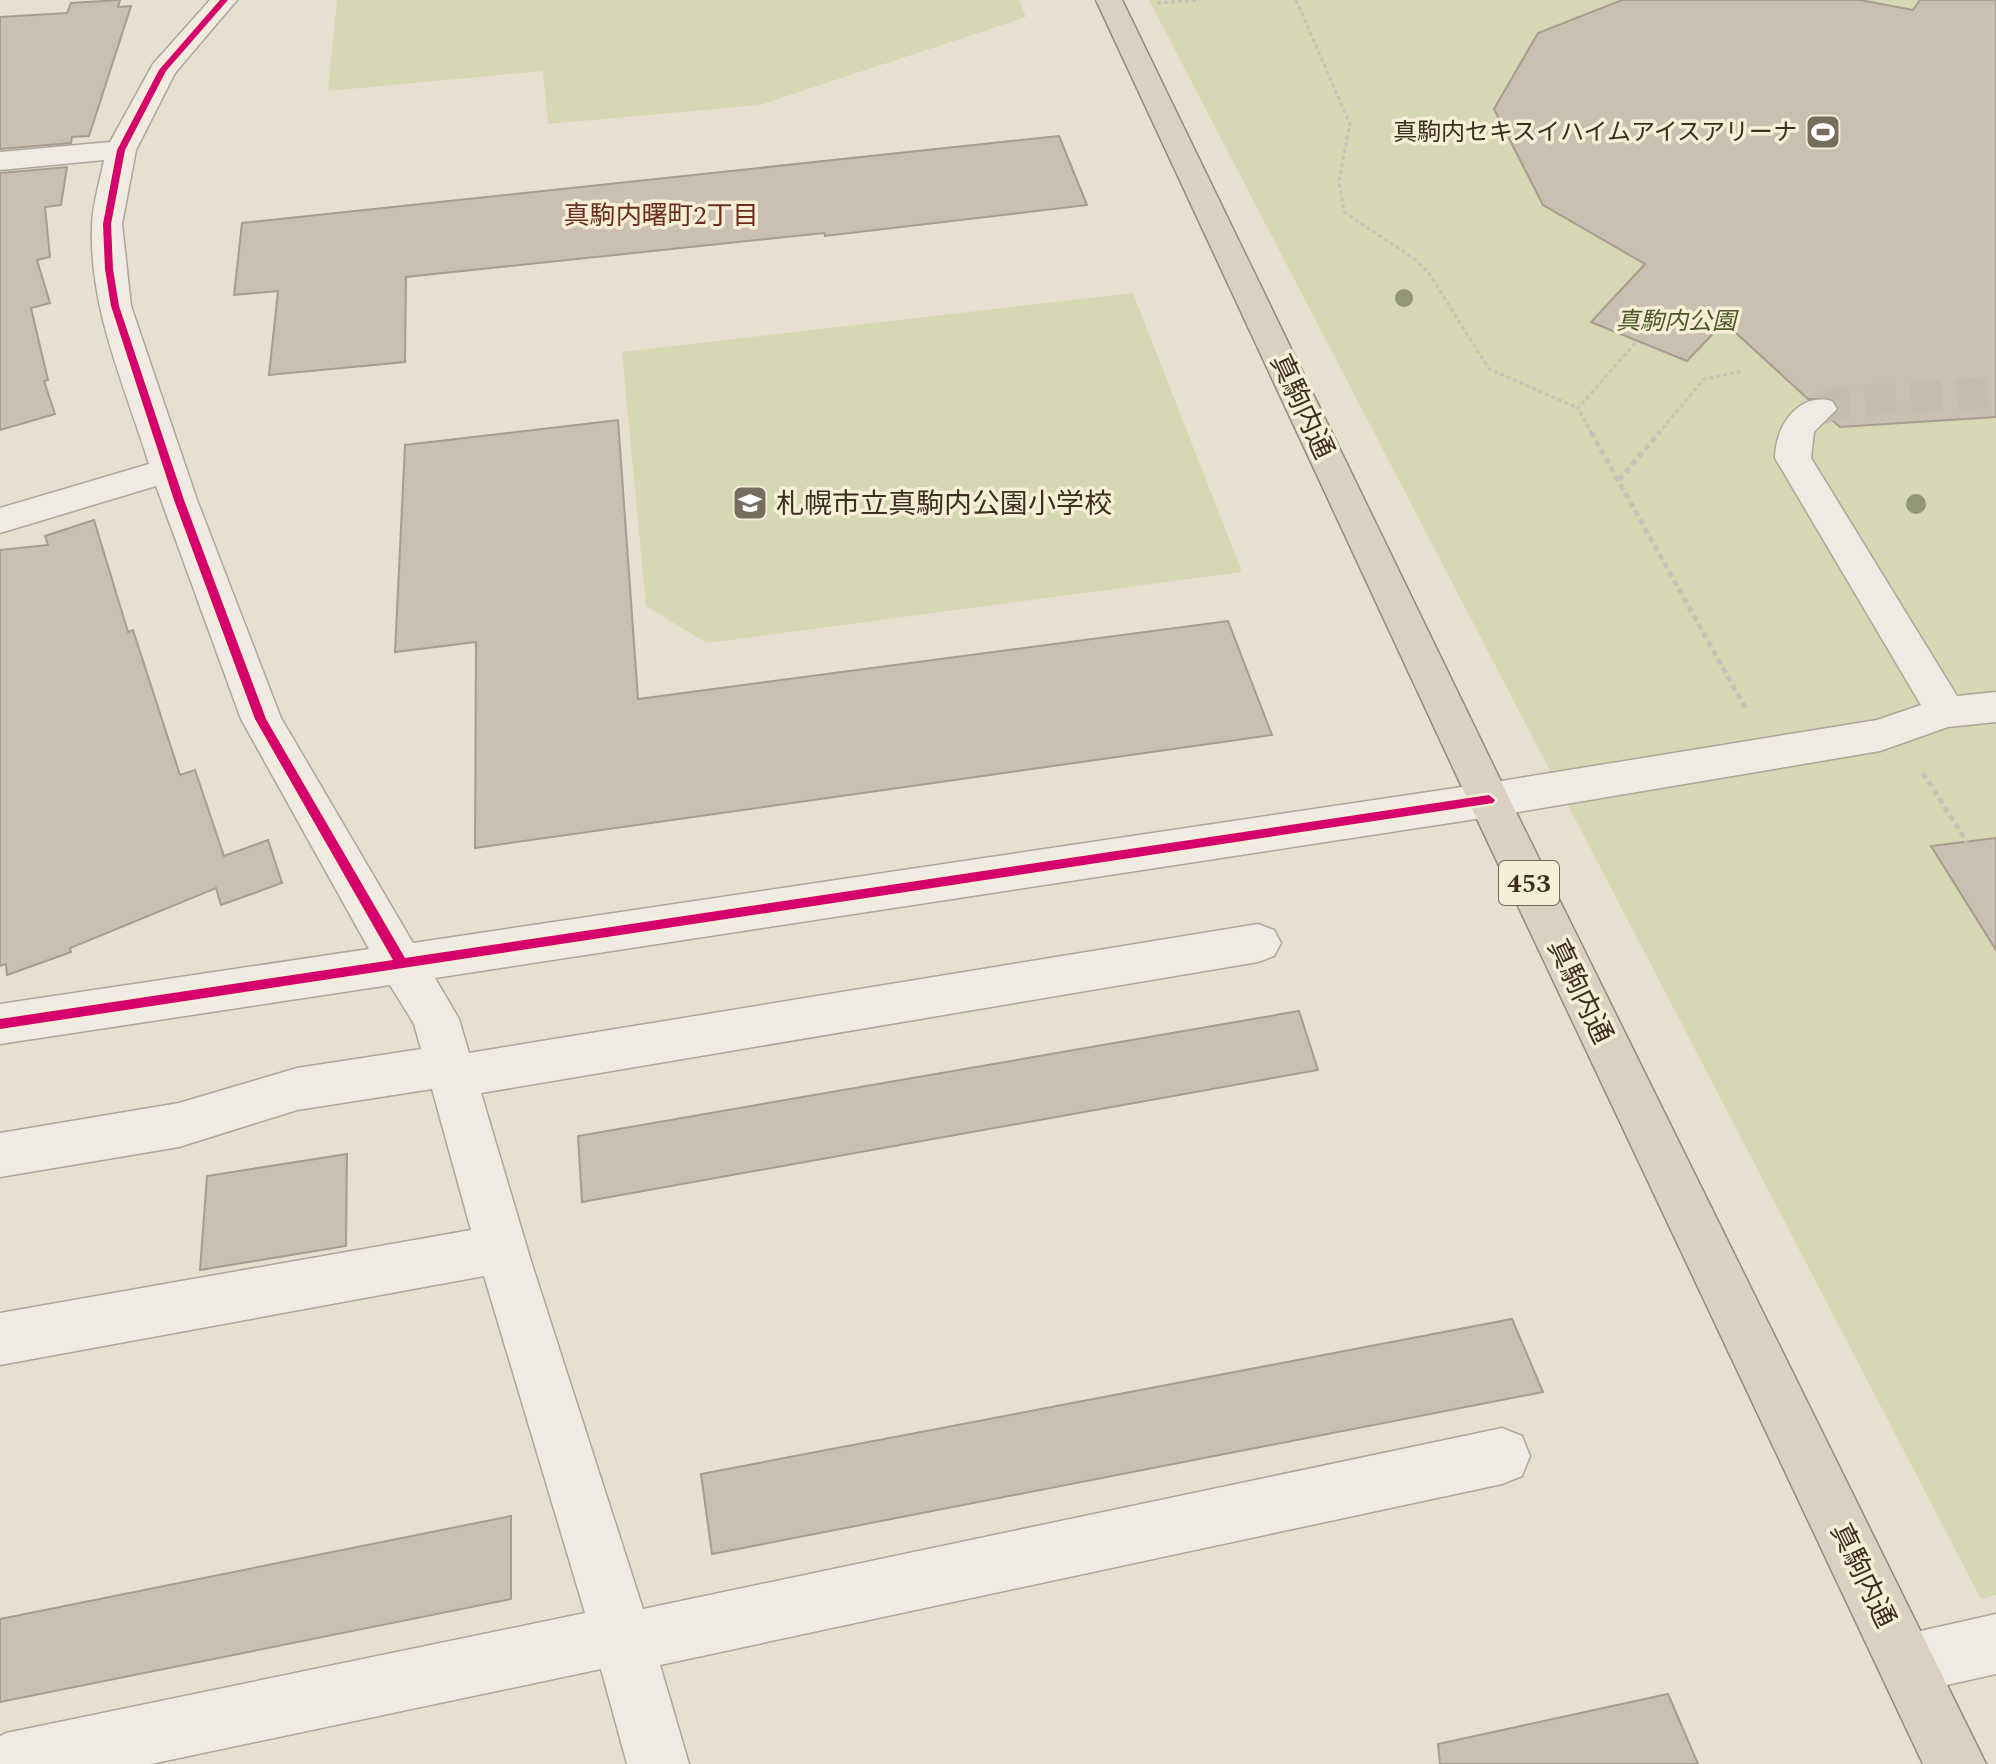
<svg xmlns="http://www.w3.org/2000/svg" width="1996" height="1764" font-family="Spectral,'Noto Sans JP',serif">
<style>
.green{fill:#d6d7b3}
.building{fill:#cbbfb2;stroke:#a89c90;stroke-width:2}
.lines{fill:none;stroke-linecap:round;stroke-linejoin:round}
.minor-tunnel{stroke:#c5bcae;stroke-width:31;stroke-dasharray:31 15;stroke-linecap:butt}
.minor-casing{stroke:#ada599;stroke-width:3}
.highway-casing{stroke:#928b80;stroke-width:3}
.path-far1{stroke:#c8c2b9;stroke-width:3;stroke-dasharray:4 3;stroke-linecap:butt}
.path{stroke:#c8c2b9;stroke-width:5;stroke-dasharray:6 4;stroke-linecap:butt}
.minor{fill:#efebe3;fill-rule:evenodd}
.highway{fill:#dad1c2;fill-rule:evenodd}
.cycleway-casing{stroke:#f7eed8;stroke-width:5}
.cycleway{fill:#d6006c;fill-rule:evenodd}
.tree{fill:#929673}
.labels{text-anchor:middle;stroke-width:7;stroke-linejoin:round;paint-order:stroke}
.far-poi-label{font-size:24px;fill:#3d2e20;stroke:#f7eed8;text-anchor:end}
.far-park-label{font-size:24px;font-style:italic;fill:#4d5a26;stroke:#f7eed8}
.far-neighbourhood-label{font-size:26px;fill:#6b2e1e;stroke:#f7eed8}
.shield{fill:#f7eed8;stroke:#756857;stroke-width:2}
.shield-label{font-size:26px;font-weight:bold;fill:#3d2e20}
.street-label{font-size:28px;fill:#3d2e20;stroke:#f7eed8}
.poi-label{font-size:28px;fill:#3d2e20;stroke:#f7eed8;text-anchor:start}
</style>
<rect width="100%" height="100%" fill="#e7e0d1"/>
<!-- green -->
<path class="green" d="M337,0H1019L1026,17L760,105L548,124L543,71L328,91Z
M1149,0H1996V1595L1981,1599Z
M1133,293L1242,572L707,643L646,606L622,352Z"/>
<!-- building -->
<path class="building" d="M120,0L118,7L131,6L89,136L72,137L71,143L0,149V17L67,13L71,3Z
M1622,0H1860L1913,10L1920,0H1996V417L1840,427L1831,419L1840,409L1835,399H1808L1724,322L1687,361L1591,322L1645,264L1543,205L1494,109L1538,33Z
M1059,136L1087,205L825,236L824,233L406,277L405,362L269,375L278,291L234,295L242,223Z
M67,167L61,205L45,207L50,257L37,260L50,303L31,308L48,380L44,381L55,414L0,430V173Z
M618,420L638,699L1228,621L1272,735L475,848L476,642L395,652L405,445Z
M94,520L128,632L133,630L180,775L195,770L224,856L268,840L282,883L221,905L216,888L70,948L71,952L7,975L6,964L0,966V550L48,545L45,536Z
M1996,838V950L1931,846Z
M1299,1011L1318,1070L582,1202L578,1136Z
M347,1154L346,1246L200,1270L207,1176Z
M1512,1319L1543,1392L712,1554L701,1474Z
M511,1516V1599L0,1702V1619Z
M1668,1694L1698,1764H1440L1438,1744Z"/>
<g class="lines">
<!-- minor-tunnel -->
<path class="minor-tunnel" d="M1820,409L1842,402L1996,392"/>
<defs>
<path id="minor" d="M210,0H237L175,73L136,150L122,224L131,306L197,500L281,718L413,943L1489,783L1877,720L1921,705L1775,458C1775,427 1798,392 1832,401L1837,409L1814,432L1811,458L1957,696L1996,692V722L1948,727L1880,751L1489,817L435,978L459,1019L469,1053L1258,924L1274,930L1281,943L1274,956L1258,962L481,1093L531,1261L643,1609L1502,1428L1522,1436L1530,1456L1522,1476L1502,1484L660,1665L689,1764H627L601,1669L151,1764H0V1736L6,1733L585,1613L484,1276L0,1365V1313L471,1230L432,1089L297,1110L179,1147L0,1177V1133L179,1103L297,1068L421,1049L414,1024L390,985L0,1044V1004L369,949L241,719L156,486L0,533V508L149,464C125,387 89,308 92,227C92,205 100,182 104,160L0,170V152L110,142L153,64Z
M1996,1614V1674L1907,1694L1886,1685L1877,1664L1886,1643L1907,1634Z"/>
<path id="highway" d="M1096,0H1122L1510,800L1986,1764H1923L1468,800Z"/>
</defs>
<!-- minor casing -->
<use href="#minor" class="minor-casing"/>
<!-- highway casing -->
<use href="#highway" class="highway-casing"/>
<!-- path-far1 -->
<path class="path-far1" d="M1296,0L1350,124L1339,180L1344,212L1416,260L1430,275L1489,369L1578,408
M1157,3L1200,0
M1592,434L1578,408L1637,341
M1658,434L1704,379L1743,371"/>
<!-- path -->
<path class="path" d="M1591,432L1746,709
M1619,480L1660,432
M1923,773L1967,842"/>
<!-- minor -->
<use href="#minor" class="minor"/>
<!-- highway -->
<use href="#highway" class="highway"/>
<defs>
<path id="cycleway" d="M220,0H228L166,71L125,150L111,224L113,269L119,306L184,500L266,719L405,958L1489,795L1495,800L1493,803L0,1029V1019L393,960L255,719L174,500L111,306L105,269L103,224L117,150L159,70Z"/>
</defs>
<!-- cycleway casing -->
<use href="#cycleway" class="cycleway-casing"/>
<!-- cycleway -->
<use href="#cycleway" class="cycleway"/>
</g>
<!-- trees -->
<g class="tree">
<circle cx="1404" cy="298" r="9"/>
<circle cx="1916" cy="504" r="10"/>
</g>
<!-- icons -->
<defs>
<symbol id="stadium-square" viewBox="-11 -11 22 22"><rect x="-9" y="-9" width="18" height="18" rx="4" fill="#786c5e" stroke="#f7eed8"/><path d="M0-5a6.5 5 0 1 0 0 10a6.5 5 0 1 0 0-10ZM-3.5-1.8h7v3.6h-7Z" fill="#fff"/></symbol>
<symbol id="school-square" viewBox="-11 -11 22 22"><rect x="-9" y="-9" width="18" height="18" rx="4" fill="#786c5e" stroke="#f7eed8"/><path d="M0-5L7-2L0 1L-7-2ZM-4 1L0 2.5L4 1V4Q0 6-4 4Z" fill="#fff"/></symbol>
</defs>
<g fill-rule="evenodd">
<use href="#stadium-square" x="1803" y="112" width="40" height="40"/>
<use href="#school-square" x="730" y="483" width="40" height="40"/>
</g>
<g class="labels">
<!-- far-poi labels -->
<g class="far-poi-label">
<text x="1797" y="140">真駒内セキスイハイムアイスアリーナ</text>
</g>
<!-- far-park labels -->
<g class="far-park-label">
<text x="1676" y="329">真駒内公園</text>
</g>
<!-- far-neighbourhood labels -->
<g class="far-neighbourhood-label">
<text x="661" y="224">真駒内曙町2丁目</text>
</g>
<!-- shield labels -->
<rect class="shield" x="1499" y="861" width="60" height="44" rx="6"/>
<g class="shield-label">
<text x="1529" y="892">453</text>
</g>
<!-- street labels -->
<g class="street-label">
<text transform="translate(1303 406) rotate(65)" y="10">真駒内通</text>
<text transform="translate(1581 991) rotate(64)" y="10">真駒内通</text>
<text transform="translate(1864 1575) rotate(64)" y="10">真駒内通</text>
</g>
<!-- poi labels -->
<g class="poi-label">
<text x="776" y="513">札幌市立真駒内公園小学校</text>
</g>
</g>
</svg>
